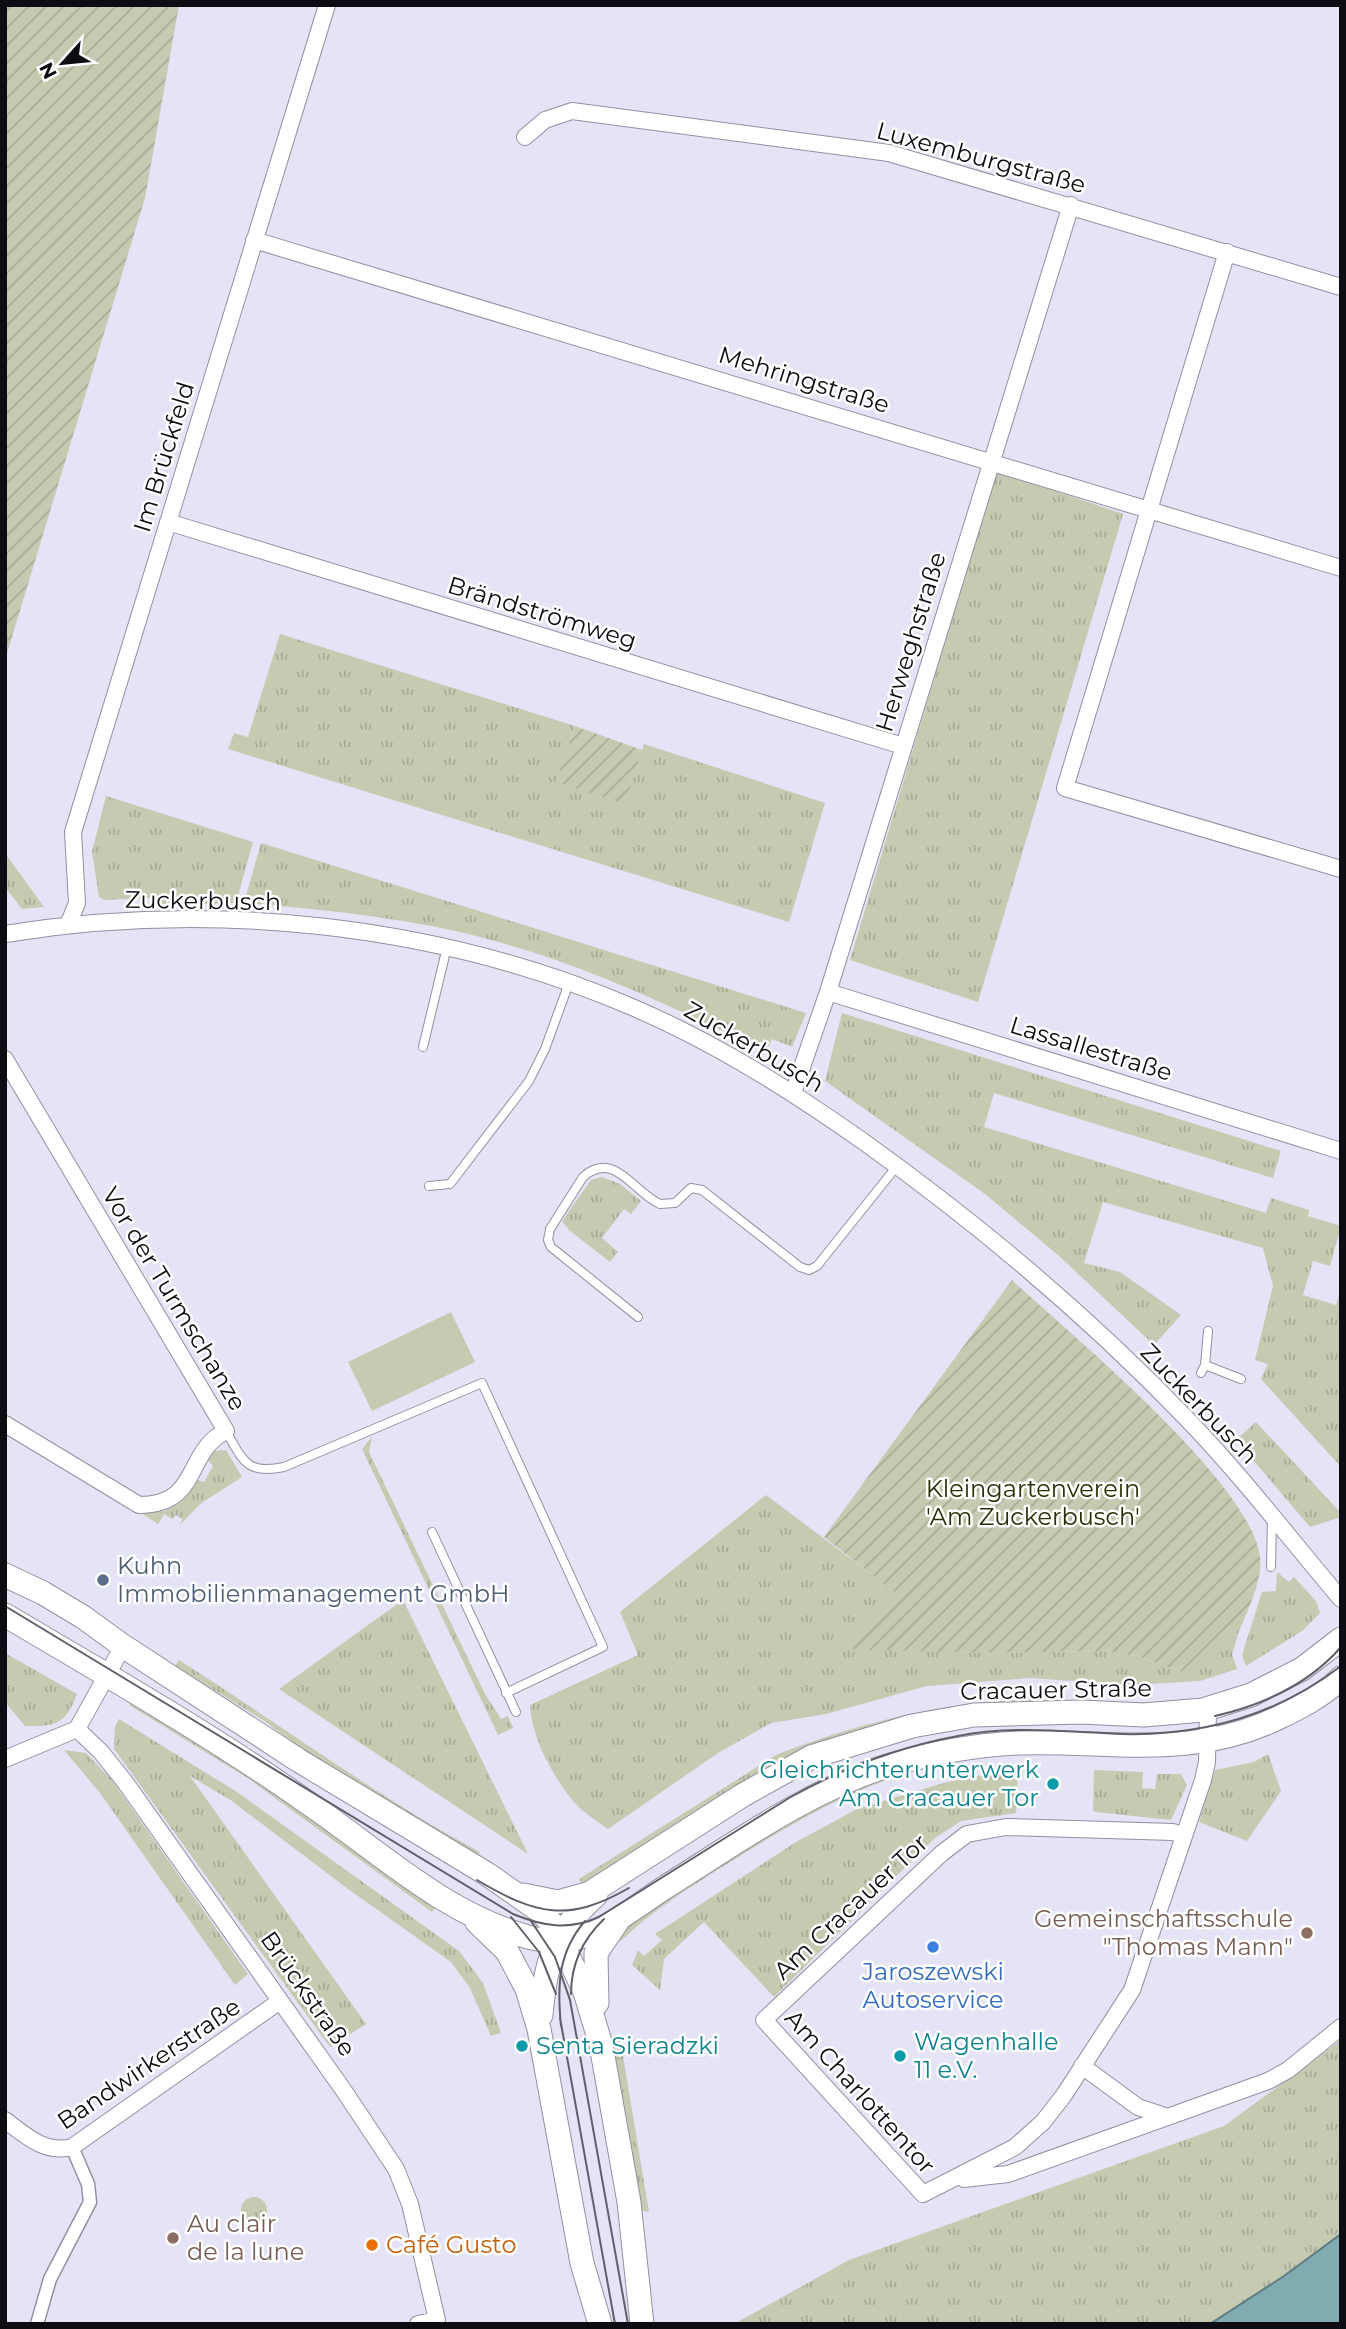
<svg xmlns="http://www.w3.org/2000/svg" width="1346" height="2329" font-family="Montserrat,sans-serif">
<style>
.grass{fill:url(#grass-tufts)}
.park{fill:#c5cab1}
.garden{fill:url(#garden-furrows)}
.water{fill:#7fabb1;stroke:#5d7b81;stroke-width:2}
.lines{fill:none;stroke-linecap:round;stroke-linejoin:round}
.service-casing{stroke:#9290a1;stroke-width:10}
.pedestrian-casing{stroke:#9290a1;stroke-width:15}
.minor-casing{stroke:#9290a1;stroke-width:18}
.secondary-casing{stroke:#9290a1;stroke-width:25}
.service{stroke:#fff;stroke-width:8}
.pedestrian{stroke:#fff;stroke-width:12}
.minor{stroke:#fff;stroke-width:16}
.secondary{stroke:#fff;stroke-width:23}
.tram{stroke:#615f6a;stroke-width:2}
.service-dot{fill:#5c6f8a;stroke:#fff;stroke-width:2.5}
.culture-dot{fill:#0f9aa8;stroke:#fff;stroke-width:2.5}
.education-dot{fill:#8d6e63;stroke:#fff;stroke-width:2.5}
.shop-dot{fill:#3f7fe0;stroke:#fff;stroke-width:2.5}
.food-dot{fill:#e8710a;stroke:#fff;stroke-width:2.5}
.labels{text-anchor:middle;stroke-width:5;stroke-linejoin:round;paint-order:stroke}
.street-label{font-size:24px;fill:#0d0c12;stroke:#fff}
.park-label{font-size:24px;fill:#2b2f04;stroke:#fff}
.service-label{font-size:24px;fill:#4e5e75;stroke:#fff;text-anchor:start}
.culture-label{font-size:24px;fill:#0d838f;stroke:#fff;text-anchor:start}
.education-label{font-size:24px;fill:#785e54;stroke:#fff;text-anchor:end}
.shop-label{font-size:24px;fill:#366cbe;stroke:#fff}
.food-label{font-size:24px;fill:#c56008;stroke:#fff;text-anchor:start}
</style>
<defs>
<pattern id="grass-tufts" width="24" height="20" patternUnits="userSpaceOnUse" patternTransform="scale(1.75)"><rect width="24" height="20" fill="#c5cab1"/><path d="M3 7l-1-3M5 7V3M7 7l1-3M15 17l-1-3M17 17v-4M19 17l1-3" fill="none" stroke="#a8ac97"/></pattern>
<pattern id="garden-furrows" width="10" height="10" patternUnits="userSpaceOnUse" patternTransform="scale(1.75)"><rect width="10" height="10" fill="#c5cab1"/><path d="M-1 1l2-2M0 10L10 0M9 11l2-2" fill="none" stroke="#a8ac97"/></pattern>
</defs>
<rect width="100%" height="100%" fill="#e5e3f6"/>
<!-- grass -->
<path class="grass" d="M996,471L1123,514L978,1002L850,960Z
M280,634L575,726L557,782L625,803L644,744L825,803L789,922L228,749L234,733L248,737Z
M106,796L253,842L236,903L151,906L150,898L104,900L99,897L92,852Z
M261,843L806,1013L792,1047L772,1039L766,1052C677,1009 587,965 491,940C410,918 327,910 244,903Z
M5,853L44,907L22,909L5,887Z
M842,1013L1281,1151L1273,1178L994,1093L984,1127L1266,1213L1271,1198L1309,1210L1308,1216L1341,1226L1330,1266L1313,1261L1303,1295L1336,1305L1341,1289V1467L1261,1379L1268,1364L1255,1360L1273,1286L1263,1248L1103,1202L1084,1263L1120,1272L1181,1315L1154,1345L1058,1255L985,1194L825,1081Z
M602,1177L620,1184L641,1201L631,1214L624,1209L602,1238L618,1252L610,1262L569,1230L562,1221L591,1180Z
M1256,1422L1341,1513V1517L1310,1527L1236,1440Z
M372,1437L369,1452L485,1694L501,1719L508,1716L513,1728L498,1735L362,1449Z
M226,1450L242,1477L200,1504L180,1525L182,1519L176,1515L172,1519L164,1514L158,1524L141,1513L165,1511L181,1502L198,1480L204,1482L213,1466L208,1460L215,1451Z
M766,1495L895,1592L848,1648L977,1653L1104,1651L1137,1656L1182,1672L1229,1627L1238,1634L1232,1654L1237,1669L1200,1681L1131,1685L1030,1678L927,1686L826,1714L771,1723L718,1753L608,1829C596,1820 582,1812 573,1801C553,1777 531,1736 530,1705L638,1655L620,1612Z
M1277,1572L1289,1582L1294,1577L1316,1601L1320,1613L1302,1631L1246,1666L1242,1655L1262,1592L1276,1591Z
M403,1600L528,1854L279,1689Z
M5,1653L77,1694C66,1724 55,1727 25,1726L5,1702Z
M179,1660C280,1724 374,1795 480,1852L476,1859L306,1753L266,1722L175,1666Z
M1196,1699L1200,1705L1082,1707L806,1749L736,1786L584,1886L579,1879L776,1755C849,1726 941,1702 1020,1700C1079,1698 1137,1707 1196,1699Z
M132,1700L252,1773L436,1907L432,1912L249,1779L129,1705Z
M119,1719L237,1792L459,1951L483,1983L501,2033L491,2036L470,1988L451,1962L348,1889L232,1801L190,1776L366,2024L330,2047L114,1749L115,1726Z
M1028,1747L1155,1752L1195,1748V1755C1127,1759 1059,1747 992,1755C885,1767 808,1813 719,1869C685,1891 650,1912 621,1941L617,1934C645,1904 681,1884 716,1862C826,1791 895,1754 1028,1747Z
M64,1750L86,1753L111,1779L248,1974L235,1985L100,1793Z
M1268,1754L1281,1791L1247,1841L1199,1822L1215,1770L1254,1762Z
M1018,1768L1016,1813L961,1821L935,1838L774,1997L704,1922L664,1959L660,1990L632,1965L638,1950L644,1956L662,1940L655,1934L796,1842L857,1809L943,1783Z
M1094,1770L1143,1772L1142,1788L1155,1789L1157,1774H1181L1187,1785L1171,1820L1096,1812L1093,1811Z
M620,2038L649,2212L639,2210L611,2039Z
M1341,2040V2234L1284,2276L1210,2324H734L849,2260L1224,2126Z
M241 2210a13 13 0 1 1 26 0a13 13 0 1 1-26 0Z"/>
<!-- park -->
<path class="park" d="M451,1312L475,1362L372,1411L348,1362Z"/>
<!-- garden -->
<path class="garden" d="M5,5H179L145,198L5,660Z
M575,726L642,750L625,804L556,782Z
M1012,1280C1071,1335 1251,1482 1260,1557C1263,1581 1247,1611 1238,1634L1229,1627L1182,1672L1137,1656L1104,1651L977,1653L847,1649L894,1592L824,1537Z"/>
<!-- water -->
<path class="water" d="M1341,2234V2324H1210L1284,2276Z"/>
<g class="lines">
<defs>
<path id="service" d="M423,1047L447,947
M429,1186L450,1184L529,1081L545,1049L569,983
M638,1317L551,1247L548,1240L550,1229L583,1177C614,1149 634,1193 660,1204L675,1203L691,1188L702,1190L800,1267L809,1270L817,1266L897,1166
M1205,1365L1208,1331
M1201,1373L1205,1365L1241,1379
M226,1431C243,1461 247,1475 284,1467L482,1383L603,1647L506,1693
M432,1532L516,1712
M1271,1567L1272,1518"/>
<path id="pedestrian" d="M37,2324L50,2279L90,2202L88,2184L72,2147"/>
<path id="minor" d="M525,137L545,120L572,111L889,153L1341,287
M254,240L1341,568
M1227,252L1065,788L1341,869
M168,522L903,746
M68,925L77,903L73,832L327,5
M5,934C214,900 438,924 632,1007C716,1043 790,1090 864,1142C980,1225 1088,1316 1187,1419C1242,1476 1290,1539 1341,1599
M828,992L1341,1151
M5,1059L226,1431C184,1452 201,1505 139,1505L5,1424
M793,1093L828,992L1071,205
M77,1729L101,1752L125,1782L342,2088L396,2169L410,2204L437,2320L418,2324
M5,1759L77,1729L123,1646
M1182,1835L1173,1832L1006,1827L967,1834L942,1853L764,2020L923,2194L1015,2147L1043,2122L1064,2095L1132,1990L1203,1780L1207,1762L1208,1709
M1082,2066L1138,2107L1165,2116
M5,2120C26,2136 45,2154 72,2147L280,2001
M964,2179L1008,2174L1268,2081L1288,2070L1341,2027"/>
<path id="secondary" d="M5,1575L43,1593L83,1617L123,1646L298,1760L487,1874L540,1911L554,1926L585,1992L601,2045L629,2202L642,2324
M5,1615C108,1676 213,1736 311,1805C381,1853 445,1914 528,1937C547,1942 569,1942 587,1935C614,1924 640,1904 664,1888C736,1843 806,1792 887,1766C931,1753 974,1745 1020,1743C1111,1740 1191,1760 1278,1718C1301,1707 1322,1696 1341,1678
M523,1895L558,1902L590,1893L743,1795L811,1757L912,1726L974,1715L1081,1712L1144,1715L1203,1710L1251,1695L1302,1669L1341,1639
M477,1922L507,1951L527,1989L539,2029L582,2263L600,2324
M597,2003L596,1953L617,1922
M541,2015C546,1959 553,1934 596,1895"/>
</defs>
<!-- service casing -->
<use href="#service" class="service-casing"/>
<!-- pedestrian casing -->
<use href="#pedestrian" class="pedestrian-casing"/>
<!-- minor casing -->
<use href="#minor" class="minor-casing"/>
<!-- secondary casing -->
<use href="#secondary" class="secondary-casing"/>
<!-- service -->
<use href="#service" class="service"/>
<!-- pedestrian -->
<use href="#pedestrian" class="pedestrian"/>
<!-- minor -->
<use href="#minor" class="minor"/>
<!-- secondary -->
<use href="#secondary" class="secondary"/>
<!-- tram -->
<path class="tram" d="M5,1606L513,1914C542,1926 569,1931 599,1917L789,1798C841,1769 899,1747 958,1736C1012,1725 1068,1732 1122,1734C1202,1736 1277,1715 1341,1666
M1215,1716C1262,1705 1309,1684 1341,1647
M477,1880C536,1915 568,1923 629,1888
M511,1917L539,1952L556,1994
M531,1921L555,1957L570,2000L628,2324
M571,1994C571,1964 582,1940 604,1919
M560,2018L615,2324
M561,2026C557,1986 558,1952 585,1921"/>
</g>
<!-- markers -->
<circle class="service-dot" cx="103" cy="1580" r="7"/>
<g class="culture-dot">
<circle cx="1053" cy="1784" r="7"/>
<circle cx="522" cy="2046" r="7"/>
<circle cx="900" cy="2056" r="7"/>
</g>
<g class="education-dot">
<circle cx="1307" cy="1933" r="7"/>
<circle cx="173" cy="2238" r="7"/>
</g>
<circle class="shop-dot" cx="933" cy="1947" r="7"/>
<circle class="food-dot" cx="372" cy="2245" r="7"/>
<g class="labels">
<!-- street labels -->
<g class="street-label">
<text transform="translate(981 158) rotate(15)" y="8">Luxemburgstraße</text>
<text transform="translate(804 380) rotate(17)" y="8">Mehringstraße</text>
<text transform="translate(164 457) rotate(-73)" y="8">Im Brückfeld</text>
<text transform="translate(542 613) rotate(17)" y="8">Brändströmweg</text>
<text transform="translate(911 642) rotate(-73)" y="8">Herweghstraße</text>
<text transform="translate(203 901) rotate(1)" y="8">Zuckerbusch</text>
<text transform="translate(754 1047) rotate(30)" y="8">Zuckerbusch</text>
<text transform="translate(1091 1049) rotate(17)" y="8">Lassallestraße</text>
<text transform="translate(174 1299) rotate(59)" y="8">Vor der Turmschanze</text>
<text transform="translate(1199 1404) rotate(46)" y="8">Zuckerbusch</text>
<text transform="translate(1056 1690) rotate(-1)" y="8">Cracauer Straße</text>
<text transform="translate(851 1907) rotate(-43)" y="8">Am Cracauer Tor</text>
<text transform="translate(308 1994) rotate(55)" y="8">Brückstraße</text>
<text transform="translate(149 2064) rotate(-34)" y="8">Bandwirkerstraße</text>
<text transform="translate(860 2092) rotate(48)" y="8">Am Charlottentor</text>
</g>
<!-- park labels -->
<g class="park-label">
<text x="1033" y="1497">Kleingartenverein<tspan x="1033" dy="28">'Am Zuckerbusch'</tspan></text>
</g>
<!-- service labels -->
<g class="service-label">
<text x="117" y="1574">Kuhn<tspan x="117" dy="28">Immobilienmanagement GmbH</tspan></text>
</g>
<!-- culture labels -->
<g class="culture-label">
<text x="1039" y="1778" text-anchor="end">Gleichrichterunterwerk<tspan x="1039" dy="28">Am Cracauer Tor</tspan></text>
<text x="914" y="2050">Wagenhalle<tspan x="914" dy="28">11 e.V.</tspan></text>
<text x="536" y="2054">Senta Sieradzki</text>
</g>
<!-- education labels -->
<g class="education-label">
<text x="1293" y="1927">Gemeinschaftsschule<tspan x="1293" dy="28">"Thomas Mann"</tspan></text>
<text x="187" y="2232" text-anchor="start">Au clair<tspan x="187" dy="28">de la lune</tspan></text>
</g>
<!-- shop labels -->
<g class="shop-label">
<text x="933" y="1980">Jaroszewski<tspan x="933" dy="28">Autoservice</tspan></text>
</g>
<!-- food labels -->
<g class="food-label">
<text x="386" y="2253">Café Gusto</text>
</g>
</g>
<!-- border -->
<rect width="1346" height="2329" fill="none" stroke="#0d0c12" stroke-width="14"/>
<!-- north arrow -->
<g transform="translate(63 63) rotate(243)" stroke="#ffffff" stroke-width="5" paint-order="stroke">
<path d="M0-5L12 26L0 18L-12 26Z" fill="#0d0c12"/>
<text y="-10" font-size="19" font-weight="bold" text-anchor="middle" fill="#0d0c12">N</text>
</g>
</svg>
